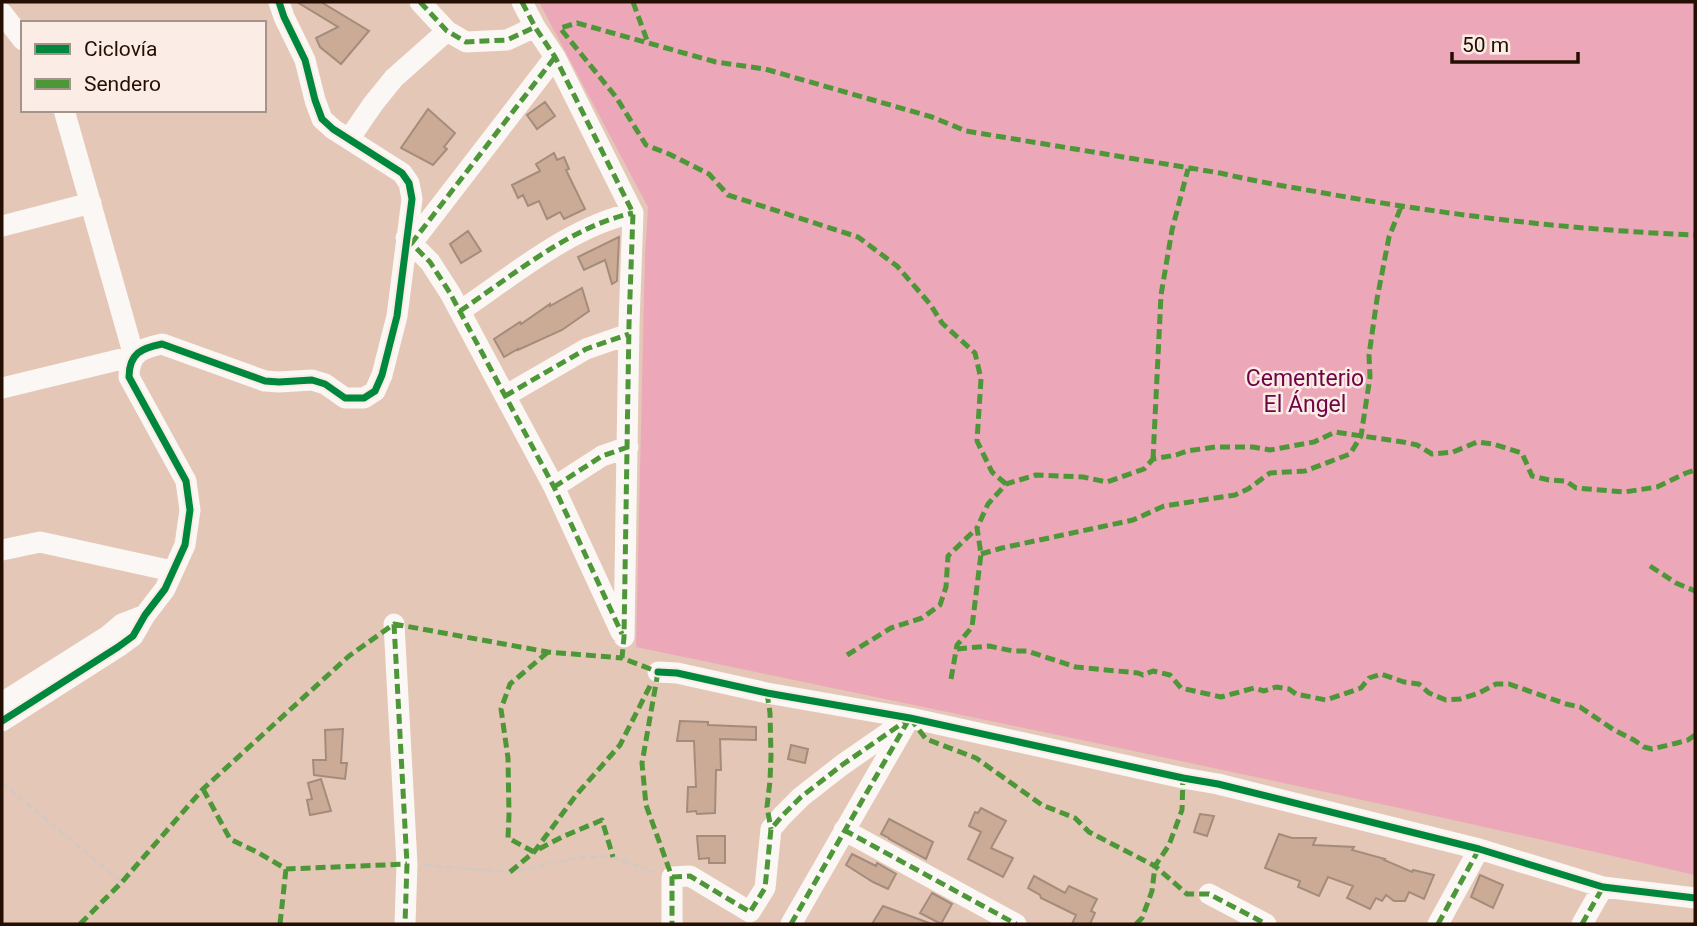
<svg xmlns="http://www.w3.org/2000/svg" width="1697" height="926" font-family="Roboto,sans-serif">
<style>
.green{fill:#eca7b9}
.building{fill:#ccab96;stroke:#a48c7d;stroke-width:2}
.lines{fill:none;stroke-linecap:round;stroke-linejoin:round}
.path{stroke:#d2c9c4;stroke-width:2.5;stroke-dasharray:7 3.5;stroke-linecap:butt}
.minor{stroke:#fbf7f4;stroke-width:21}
.quiet{stroke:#4e9739;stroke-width:5;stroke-dasharray:10 5;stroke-linecap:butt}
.cycleway-casing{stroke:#fbede5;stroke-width:11}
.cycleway{stroke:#00873e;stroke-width:7}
.labels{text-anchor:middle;stroke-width:5;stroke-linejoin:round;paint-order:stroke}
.park-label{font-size:23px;fill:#700446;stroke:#fbede5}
</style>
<rect width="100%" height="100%" fill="#e4c7b6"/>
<!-- green -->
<path class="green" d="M539,2H1695V875C1344,793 990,721 636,647L645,256L648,207Z"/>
<!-- building -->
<path class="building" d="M297,2H321L369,31L341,64L320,47L316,38L338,27Z
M545,102L555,116L537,129L527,115Z
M428,109L455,133L444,147L447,149L433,165L401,148Z
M554,153L557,160L564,157L569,169L566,170L585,209L564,219L560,212L547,219L539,201L528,206L523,195L518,198L512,185L540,171L536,164Z
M468,231L481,251L461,263L450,244Z
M619,237L617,281L612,284L605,260L584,270L578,257Z
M582,288L589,311L562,330L518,350V349L504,357L494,339L520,322L521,324L550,304V306Z
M680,721L708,722V725L756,727V740L720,739L721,770H716L715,813L697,814L696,811L687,812L688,787H696L694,741H677Z
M343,729L341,763H347L345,779L314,775L313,760H326L325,730Z
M791,745L808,749L805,763L788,759Z
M321,779L331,811L310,815L307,800L312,799L308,783Z
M981,808L1006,821L991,848L1013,858L1003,877L968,859L981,832L969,826L975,812L978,813Z
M1200,814L1214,816L1207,836L1194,832Z
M889,819L933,842L926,859L889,839V838L881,834Z
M1279,834L1292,838H1316L1313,845L1354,847L1352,850L1385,859L1384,860L1412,872L1413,870L1434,875L1424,899L1409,892L1405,901H1394L1386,895L1382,901L1376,898L1370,909L1347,898L1353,886L1328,877L1319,896L1298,887L1300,881L1265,868Z
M697,836H725V863H709V858L699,859Z
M852,854L876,866L877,863L896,874L888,889L873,882L846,865Z
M1480,875L1503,885L1493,908L1471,897Z
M1034,876L1065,893L1069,886L1097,899L1091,911L1095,913L1090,924H1072L1076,915L1041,898L1040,895L1028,888Z
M932,893L952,904L941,924L920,913Z
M883,906L929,923L928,924H872Z"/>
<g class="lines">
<!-- path -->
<path class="path" d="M2,783L122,882
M424,865L510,872L582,857H613L655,872"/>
<!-- minor -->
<path class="minor" d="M420,2L447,31L466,42L507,40L535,27
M522,2L535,27L555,57L633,213L629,324L624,637
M2,13L23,40
M349,139L373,104L394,78L447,31
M2,226L91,203
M406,238L430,262L450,293L554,487L621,632
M411,244L555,57
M460,311C512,276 571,226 633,213
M2,388L134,356L64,110
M505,396L586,349L629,334
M554,487L602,456L628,447
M2,550L40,542L172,571
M394,624L407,864L405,924
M658,672L677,673L767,693L910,718L1183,778L1218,784L1479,849L1603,887L1695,898
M2,703L108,636L122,624L145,615
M2,721L118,647L133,636L145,615L165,589L185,545L190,510L186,481L129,377C129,353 142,348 162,344L265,381L279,382L312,380L325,384L345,398H364L375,391L382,375L397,316L412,199L409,183L402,173L333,129L322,119L315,100L305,60L284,17L279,2
M844,830L1016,924
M1209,894L1266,924
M672,924V877L690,876L750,912L765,888L771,829L782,816L801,797L842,765L910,718
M791,924L907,722
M1438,924L1479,849
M1582,924L1603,887"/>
<!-- quiet -->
<path class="quiet" d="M420,2L447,31L466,42L507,40L535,27
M522,2L535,27L555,57L633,213L629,324L624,637L622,658L658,672H663
M633,2L648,43
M406,238L430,262L450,293L554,487L622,634
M411,244L555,57
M460,311C512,276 571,226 633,213
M505,396L586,349L629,334
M1153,459L1161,295L1172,230L1188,169
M1006,484L992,472L977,441L981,379L975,353L942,323L930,304L897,266L858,237L728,195L709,174L669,154L646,145L616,97L560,28L577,23L716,62L765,69L932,117L966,131L1220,173C1258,182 1296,188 1335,195C1454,216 1574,230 1695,235
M554,487L602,456L628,447
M981,554L1002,548L1133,520L1164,506L1235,495L1248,489L1270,473L1305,471L1350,454L1361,436L1370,377L1369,355L1377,299L1389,237L1401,207
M1650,566L1676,583L1695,591
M394,624L407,864L405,924
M957,649L989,646L1013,651H1027L1076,667L1138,673L1143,675L1153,671L1170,675L1181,688L1221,697L1254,688L1264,691L1276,687L1289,689L1296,694L1326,700L1361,688L1369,678L1381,674L1404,682L1419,684L1429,693L1446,700L1460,699L1479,693L1496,684H1509L1566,704L1580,707L1614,730L1634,740L1644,747L1652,749L1677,743L1688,740L1695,735
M847,655L891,628L922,618L940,605L946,587L948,556L977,528
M658,672L642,763L646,805L672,877V924
M951,679L957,645L972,627L981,554L977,528L988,504L1006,484L1036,475L1083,477L1107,482L1144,469L1153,459L1176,455L1187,451L1215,447H1253L1270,450L1314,442L1335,432L1403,442L1417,445L1432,454L1453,452L1477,442L1493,444L1522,453L1532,476L1549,480L1566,481L1576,488L1624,492L1657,487L1686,473L1695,470
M767,693L770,713L771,756L770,781L767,807L771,829
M910,718L926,739L976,758L1042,805L1075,818L1089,832L1155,866L1187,894H1209L1266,924
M203,789L230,839L257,852L286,869L407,864
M844,830L1016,924
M539,849L562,837L602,820L613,857
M534,852L508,838L509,815L508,758L501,709L510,684L548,652
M510,872L534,852L577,794L620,745L651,684
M672,877L690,876L750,912L765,888L771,829L782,816L801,797L842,765L910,718
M80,924L122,882L203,789L349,656L394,624L548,652L622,658
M280,924L286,869
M791,924L908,721
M1136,924L1142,918L1152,891L1155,866L1169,845L1182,810L1183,778
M1438,924L1479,849
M1582,924L1603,887"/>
<defs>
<path id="cycleway" d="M658,672L677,673L767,693L910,718L1183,778L1218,784L1479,849L1603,887L1695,898
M2,721L118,647L133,636L145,615L165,589L185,545L190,510L186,481L129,377C129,353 142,348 162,344L265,381L279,382L312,380L325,384L345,398H364L375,391L382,375L397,316L412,199L409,183L402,173L333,129L322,119L315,100L305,60L284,17L279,2"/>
</defs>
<!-- cycleway casing -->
<use href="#cycleway" class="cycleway-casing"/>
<!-- cycleway -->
<use href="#cycleway" class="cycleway"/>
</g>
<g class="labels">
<!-- park labels -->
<g class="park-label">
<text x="1305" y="386">Cementerio<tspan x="1305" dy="26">El Ángel</tspan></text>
</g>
</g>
<!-- border -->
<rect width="1697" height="926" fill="none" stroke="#250e02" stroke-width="7"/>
<!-- legend -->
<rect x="21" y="21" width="245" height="91" fill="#fbede5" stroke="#a5948a" stroke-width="2"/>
<rect x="35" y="44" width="35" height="10" fill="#00873e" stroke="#a5948a" stroke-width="2"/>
<text x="84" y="56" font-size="21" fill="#250e02">Ciclovía</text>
<rect x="35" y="79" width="35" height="10" fill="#4e9739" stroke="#a5948a" stroke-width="2"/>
<text x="84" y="91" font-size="21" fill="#250e02">Sendero</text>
<!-- scale -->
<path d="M1452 52v10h126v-10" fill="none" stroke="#250e02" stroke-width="3.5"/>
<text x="1462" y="52" font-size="21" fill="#250e02" stroke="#fbede5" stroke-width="5" paint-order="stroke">50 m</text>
</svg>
